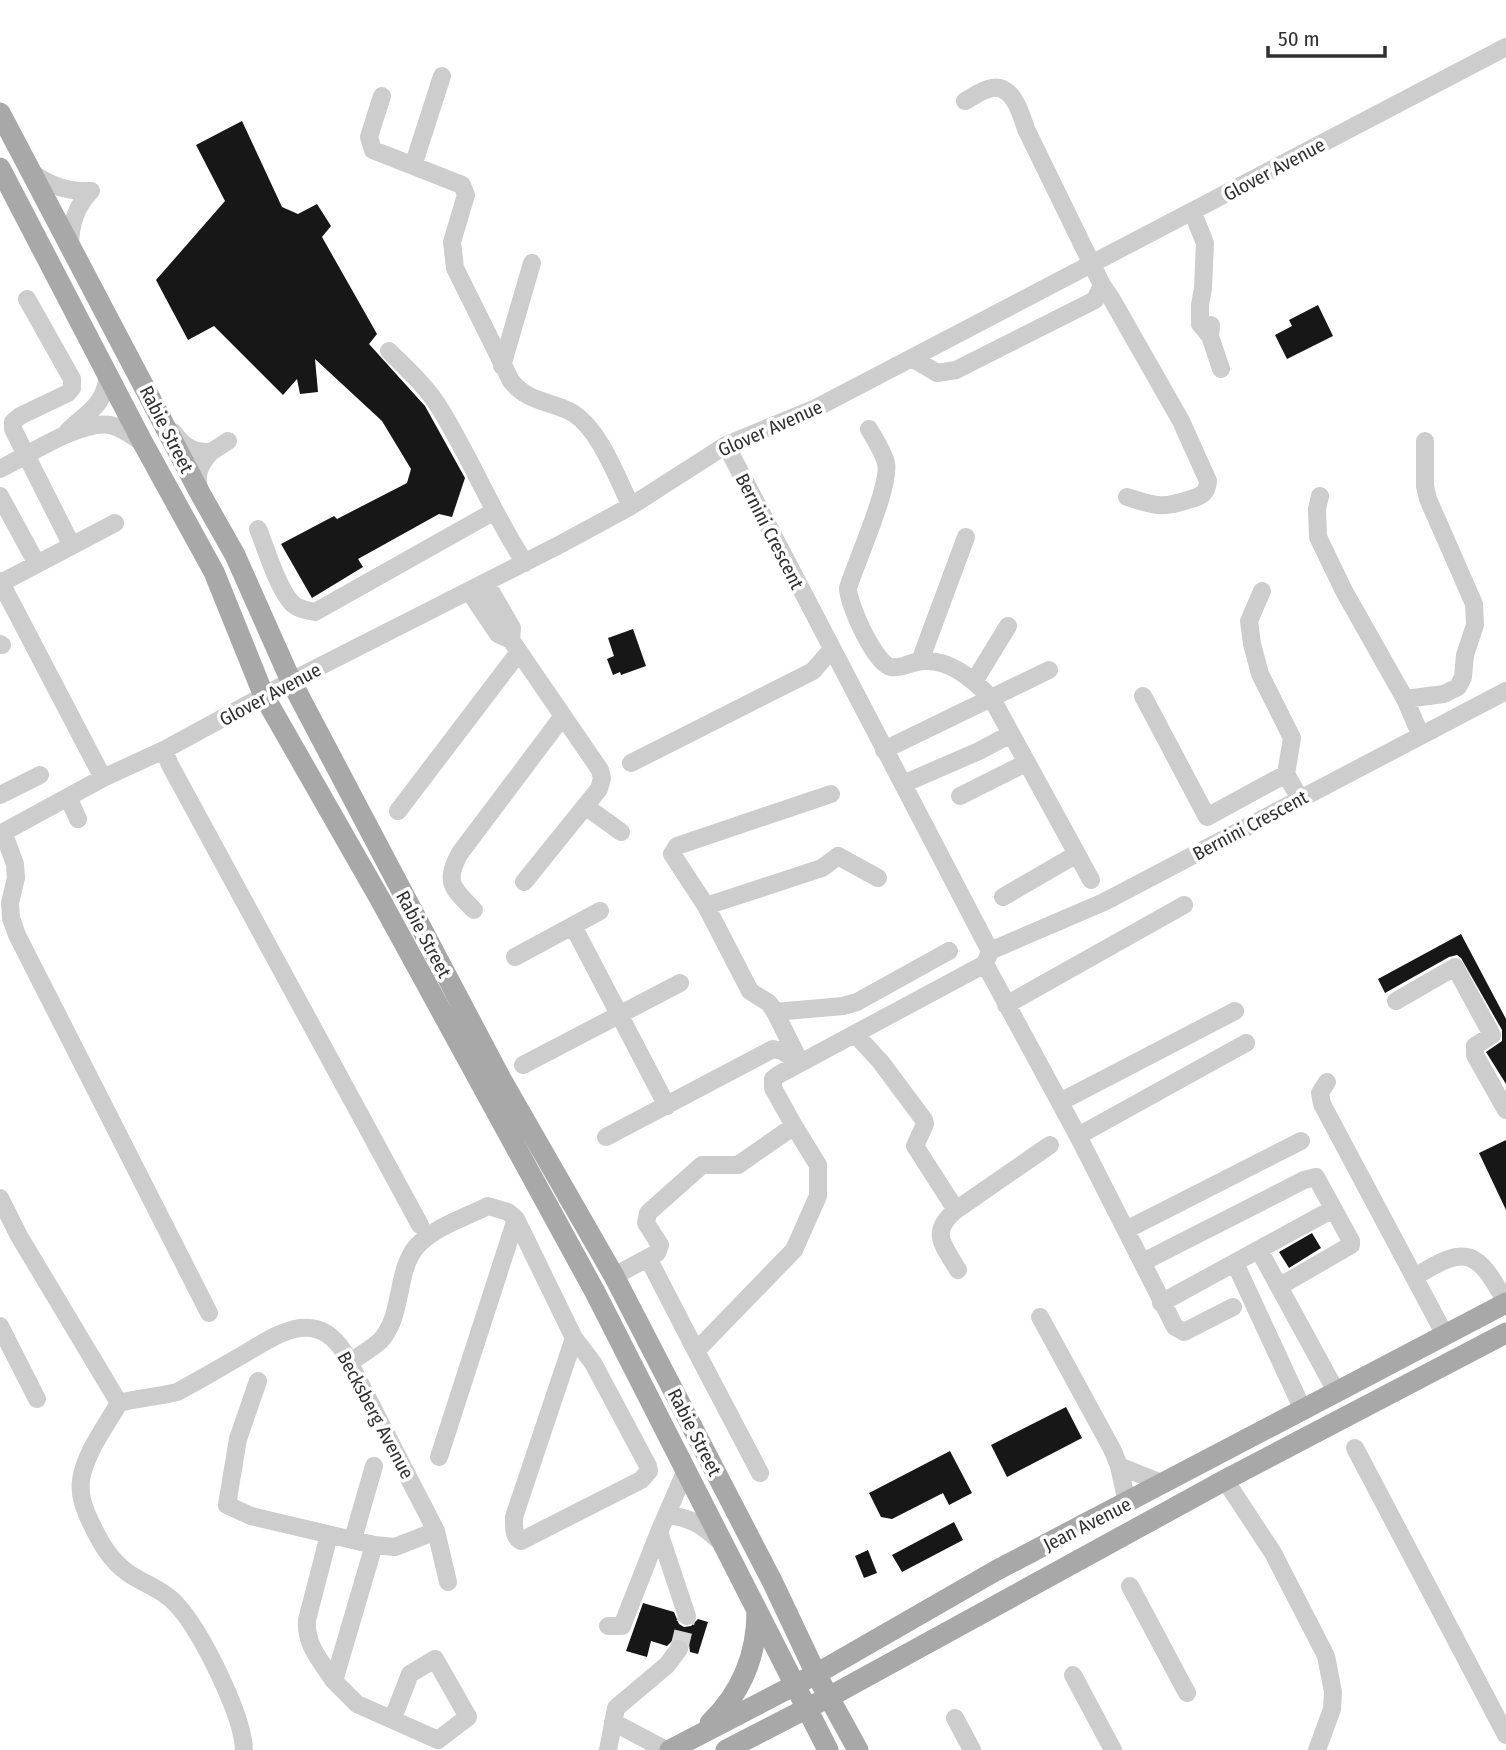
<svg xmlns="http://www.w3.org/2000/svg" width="1506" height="1750" font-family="'Fira Sans Condensed',sans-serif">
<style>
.building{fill:#171717}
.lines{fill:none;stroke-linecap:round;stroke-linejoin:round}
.minor-tunnel{stroke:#d6d6d6;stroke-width:18;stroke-dasharray:18 9;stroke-linecap:butt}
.minor{stroke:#cdcdcd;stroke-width:18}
.major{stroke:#a8a8a8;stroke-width:21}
.labels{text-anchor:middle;stroke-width:7;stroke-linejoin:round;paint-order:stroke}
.street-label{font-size:19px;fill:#303030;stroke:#fff}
</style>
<rect width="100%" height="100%" fill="#fff"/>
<!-- building -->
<path class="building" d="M242,121L282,207L298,214L317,204L331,226L322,237L377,334L369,344L425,406L465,478L452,517L439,514L358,559L363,567L312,598L281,544L334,516L337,519L407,483L411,469L382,421L315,359L318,392L300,394L297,379L283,395L214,326L188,340L156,280L225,201L196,145Z
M1318,305L1333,336L1287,359L1275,335L1292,326L1289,320Z
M633,629L646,666L621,675L620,672L613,675L607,659L614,656L608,638Z
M1461,934L1506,1019V1084L1486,1052L1502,1041V1030L1461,958L1457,955L1449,957L1385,993L1378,979Z
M1506,1140V1210L1479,1153Z
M1312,1233L1321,1248L1289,1268L1279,1252Z
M1066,1407L1082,1438L1007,1477L991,1445Z
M950,1451L972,1493L949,1505L943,1493L892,1519L881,1517L869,1493Z
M954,1522L963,1540L902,1572L892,1555Z
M868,1550L877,1573L864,1578L855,1556Z
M643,1603L674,1612L679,1624L684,1627L691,1626L698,1619L708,1622L698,1654L690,1652L689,1644L680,1638L674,1639L667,1646L651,1641L647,1657L626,1651Z"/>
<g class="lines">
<!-- minor-tunnel -->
<path class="minor-tunnel" d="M679,1649L687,1616"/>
<!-- minor -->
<path class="minor" d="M382,96L369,137L373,150L462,185L466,195L452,242L455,268L511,381C530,404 550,400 573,413C600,430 617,478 631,506
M413,166L442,76
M32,173C51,186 68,192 91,191
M1192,211L1205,243L1203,288L1200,305V324L1210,336
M70,243C71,223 76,206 91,191
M1102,285L1111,298L1181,421L1208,481C1207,493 1202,496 1191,499C1161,509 1156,506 1127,497
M27,299L72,379V388L68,393L20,416L13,422V429L72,546
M1211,325L1210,336L1221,369
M389,351C407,369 426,386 439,407C471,458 492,513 525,563
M912,358L937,373L956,370L1095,300L1102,285L1026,129C1021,114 1013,84 992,88C983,89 973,97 965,101
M502,366L532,263
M869,429C875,440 883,451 886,463C891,485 856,562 848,588C848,604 875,664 891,667C900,669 909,663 917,662C947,656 973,679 992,699L1077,854L1003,897
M67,432C88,411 104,407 108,375
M173,432C183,446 193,453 211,452C199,465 195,475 200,492
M726,445L990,951
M211,452L228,441
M0,469C27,456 80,420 110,425C122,427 132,436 143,443
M0,496L37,564
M1320,496L1317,509L1318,537L1344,591L1405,699L1421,736
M258,529C267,551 276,583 290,601C296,609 306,610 315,612L493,512
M0,581L103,778
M1,583L115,523
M486,583L512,628L511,640
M469,591L498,634L511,640L600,770L602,778L599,789L524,882
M1262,591L1249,621L1252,644L1260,674L1292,738L1286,774L1300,799
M0,644L2,645
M920,661L966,537
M975,680L1008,626
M1143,696L1207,817L1286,774
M1405,699L1444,694L1458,687L1463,677L1465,655L1475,625L1474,604L1428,499L1425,486V441
M164,750L170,765L420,1225
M884,750L1049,670
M631,763L813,671L831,650
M903,784L979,751L1011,734
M0,795L40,775
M960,796L1026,763
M68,797L78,819
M585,806L621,832
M398,811L519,652
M3,832L15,864L16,878L10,903L11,918L17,935L209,1313
M0,834L103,778L164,750L291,681L561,544L631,506L726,445L816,408L1506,47
M1077,854L1091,880
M706,906L822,868L838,856L878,878
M474,910C452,888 444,882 460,853L563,716
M573,926L667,1106
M515,957L600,911
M985,964L1078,1136L1175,1327L1184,1332L1233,1307
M1396,1001L1455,967L1492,1035L1475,1046V1055L1506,1110
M1006,1005L1184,905
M775,1012L843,1006L857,1002L949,951
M855,1034L880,1061L924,1120L925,1124L915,1146L956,1210C929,1233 943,1244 958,1270
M800,1062L775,1012L769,1003L750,991L706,906L672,854L677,846L831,794
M523,1065L680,983
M1327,1082L1320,1093L1322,1104L1445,1335
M1060,1102L1235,1011
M1078,1136L1246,1043
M606,1137L773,1049L782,1051L800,1062
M0,1198L19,1236L119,1403C138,1398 157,1397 177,1392C198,1381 218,1369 239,1357C274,1337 314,1305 344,1352L436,1531L448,1582
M956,1210L1050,1145
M1126,1230L1301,1141
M1259,1250L1337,1393
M648,1258L696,1351L794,1250L818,1196V1165L794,1126
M1143,1262L1304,1180L1316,1177L1351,1241V1245L1280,1286
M1235,1263L1303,1410
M614,1276L657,1253L660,1245L646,1223L648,1213L702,1165H738L794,1126L773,1088V1079L778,1075L985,964L990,951L1104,902L1506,691
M1415,1277C1468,1243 1477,1251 1506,1302
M1161,1303L1333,1209
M1040,1317L1112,1449L1119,1466L1127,1503
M0,1326L37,1399
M696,1351L760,1473
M349,1363C359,1356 371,1349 380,1341C404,1316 395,1271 417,1246C434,1227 466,1217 488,1206L508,1212L516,1219L574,1338L593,1363L648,1466L649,1471L641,1480L521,1541C513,1537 514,1526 514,1517L574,1338
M258,1381L238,1439L227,1505L251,1516L374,1545L395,1547L436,1531
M119,1403C106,1426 85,1453 81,1480C79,1495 84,1508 90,1521C100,1542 109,1559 128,1573C144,1584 164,1590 177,1605C201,1631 243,1715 244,1750
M1355,1448L1506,1735
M439,1457L516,1219
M1119,1466L1164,1484
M686,1470L659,1532L687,1616
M1225,1480L1273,1553L1326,1656L1333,1692L1332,1709L1317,1750
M668,1515C690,1518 701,1524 717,1539
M329,1535L307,1620C305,1645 321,1661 334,1681
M353,1539L374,1466
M374,1545L334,1681L357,1704L438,1740L468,1717L435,1659L410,1674L396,1710
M1130,1586L1187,1693
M608,1626H622L659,1532
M1073,1675L1113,1750
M955,1718L972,1750
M613,1722L666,1750
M608,1750L616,1708L667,1665L679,1649"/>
<!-- major -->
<path class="major" d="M0,113L201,495L235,555L291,681L501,1079L614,1276L773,1583L816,1674L858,1750
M0,168L143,443L214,572L264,696L380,899L595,1292L828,1750
M710,1723C742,1692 757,1655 757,1611
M670,1750L816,1674L997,1570L1506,1303
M726,1750L829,1697L1225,1480L1506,1333"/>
</g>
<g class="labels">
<!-- street labels -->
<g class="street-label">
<text transform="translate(1274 169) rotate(-28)" y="7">Glover Avenue</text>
<text transform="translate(770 428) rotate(-24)" y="7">Glover Avenue</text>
<text transform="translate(167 429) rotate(63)" y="7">Rabie Street</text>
<text transform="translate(770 531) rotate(63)" y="7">Bernini Crescent</text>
<text transform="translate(270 694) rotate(-28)" y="7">Glover Avenue</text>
<text transform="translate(1250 825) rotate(-28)" y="7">Bernini Crescent</text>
<text transform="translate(424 934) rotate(62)" y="7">Rabie Street</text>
<text transform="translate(376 1415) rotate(62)" y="7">Becksberg Avenue</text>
<text transform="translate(695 1432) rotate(63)" y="7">Rabie Street</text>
<text transform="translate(1087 1524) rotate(-27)" y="7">Jean Avenue</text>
</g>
</g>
<!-- scale -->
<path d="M1268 46v10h117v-10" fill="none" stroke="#303030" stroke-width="3.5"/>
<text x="1278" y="46" font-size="21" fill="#303030" stroke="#ffffff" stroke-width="5" paint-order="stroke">50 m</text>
</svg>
